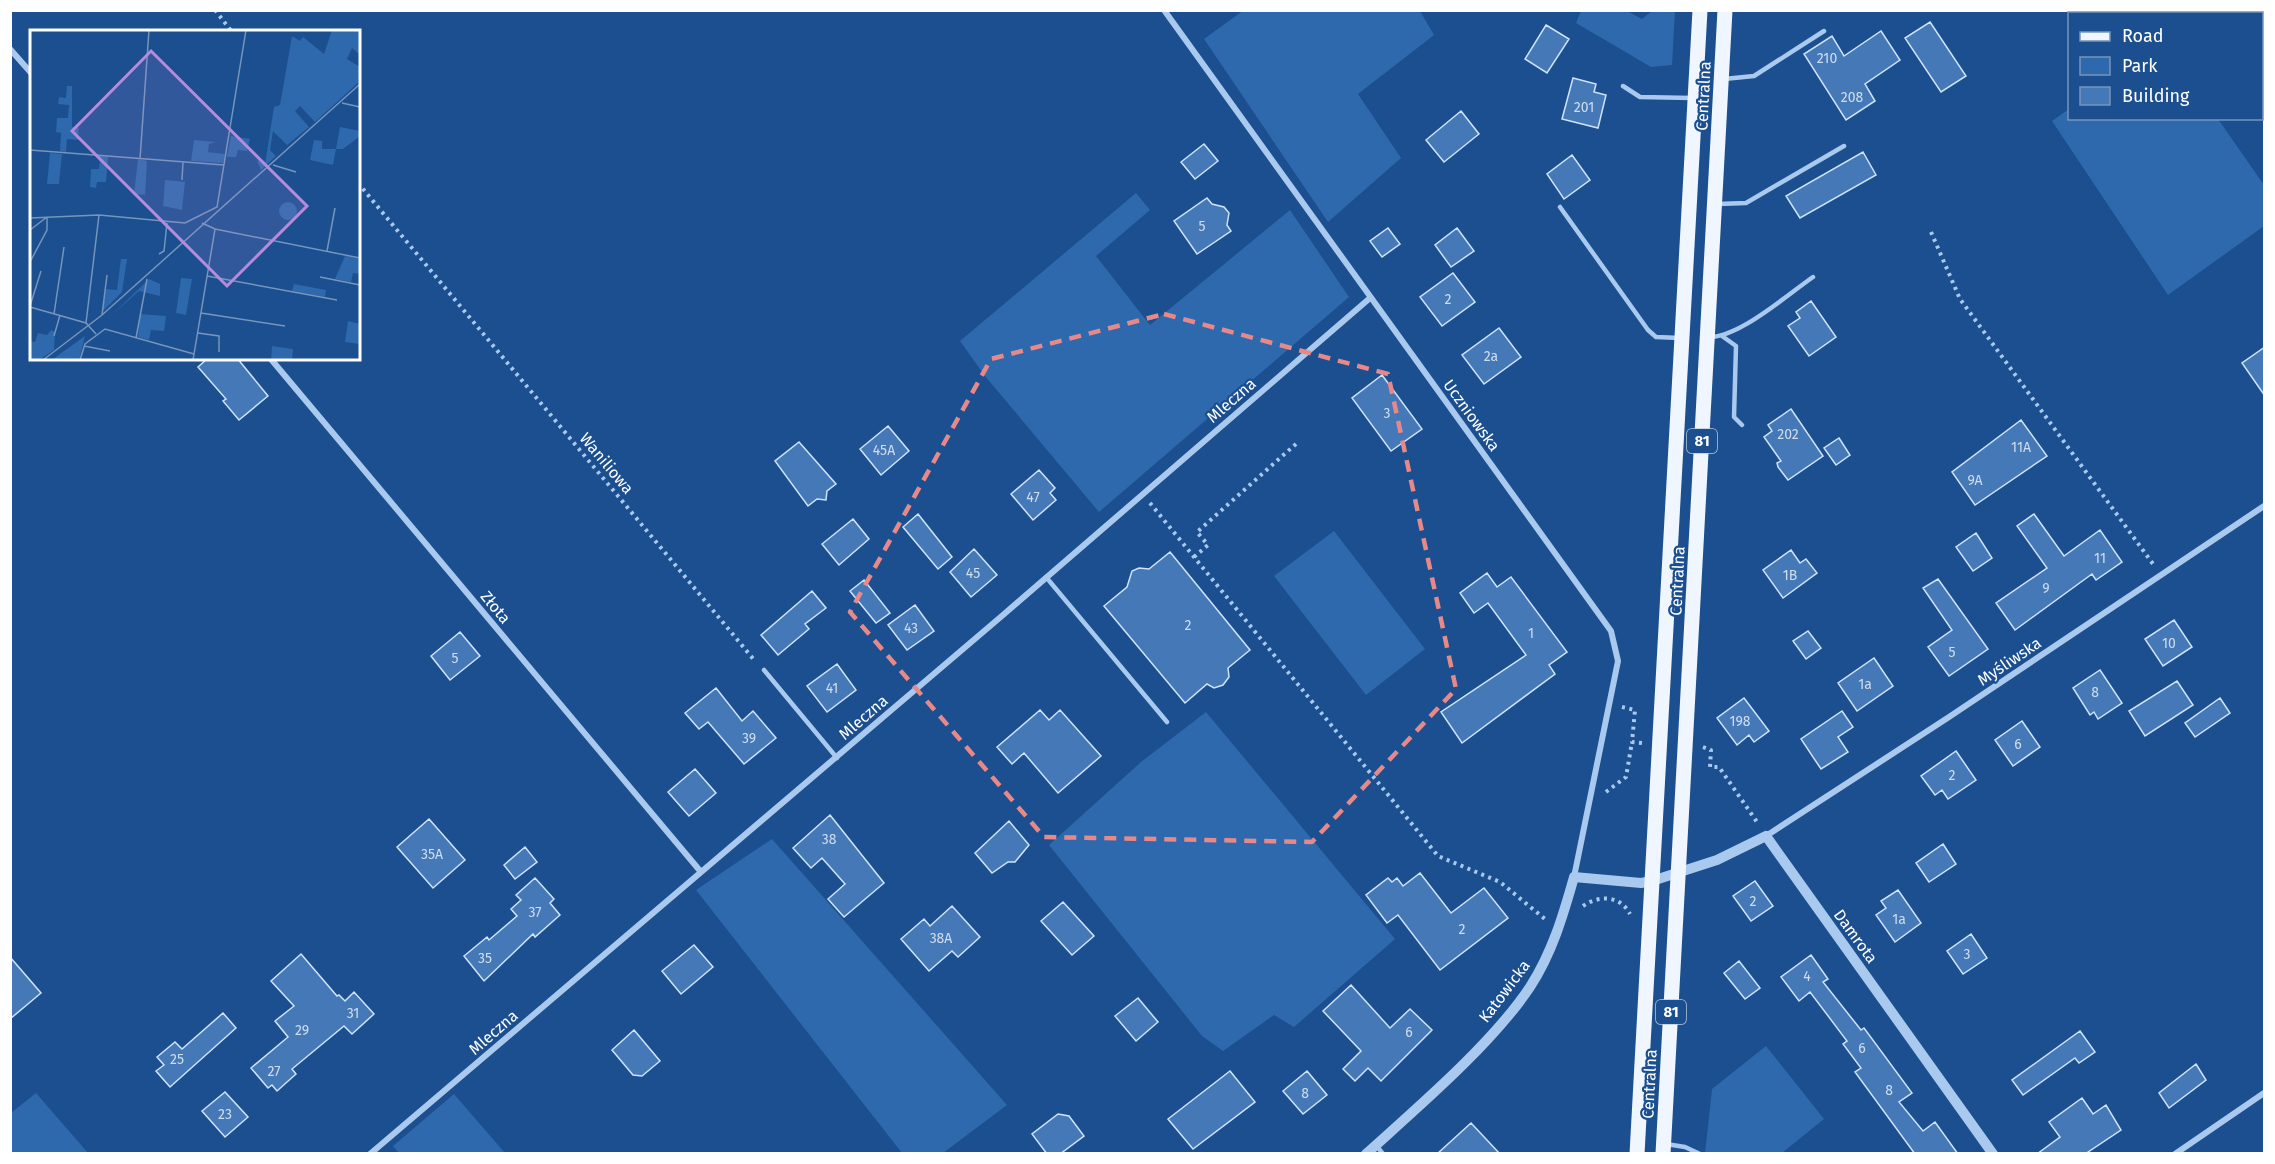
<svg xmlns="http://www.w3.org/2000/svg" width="2275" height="1164" font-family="'Fira Sans',sans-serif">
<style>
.green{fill:#2e69ad}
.building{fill:#4478b7;stroke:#cfe3fa;stroke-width:1.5}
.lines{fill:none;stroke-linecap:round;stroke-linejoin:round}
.path{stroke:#a9c9ee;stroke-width:4;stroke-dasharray:3 4.5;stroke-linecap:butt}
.service{stroke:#a9c9ee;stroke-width:4.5}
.minor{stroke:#a9c9ee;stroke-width:6}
.tertiary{stroke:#a9c9ee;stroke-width:10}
.primary{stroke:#f0f6ff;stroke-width:15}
.marked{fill:none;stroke:#e88989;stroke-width:4.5;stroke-dasharray:12 8;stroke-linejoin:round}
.labels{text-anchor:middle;stroke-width:4.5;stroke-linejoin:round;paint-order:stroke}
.number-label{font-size:14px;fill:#d0dded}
.shield{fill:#1b4f8f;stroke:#bbcadd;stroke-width:1.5}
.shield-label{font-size:15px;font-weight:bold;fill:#fff}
.street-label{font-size:16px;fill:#fff;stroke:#1b4f8f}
.inset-road{fill:none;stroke:#7695bc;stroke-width:1.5}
.view{fill:#b68bdc;fill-opacity:0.15;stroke:#b68bdc;stroke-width:3}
.inset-edge{fill:none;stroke:#fff;stroke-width:3}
</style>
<rect width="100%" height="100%" fill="#1b4f8f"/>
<!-- green -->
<path class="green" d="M1244,10L1420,11L1434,35L1358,94L1401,158L1328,222L1204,39Z
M1581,11H1627L1642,19L1652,11H1675L1672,65L1651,67L1576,23Z
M2069,109L2070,118L2218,119L2264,185V226L2168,295L2052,121Z
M1136,193L1150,210L1096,256L1150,325L1290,210L1349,297L1099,512L985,376L960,341Z
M1334,531L1425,649L1366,695L1274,576Z
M1206,712L1395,939L1294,1027L1274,1015L1223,1051L1202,1036L1049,845L1141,762Z
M772,839L1007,1105L943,1153H902L696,890Z
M1766,1046L1824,1119L1782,1153H1705L1712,1089Z
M36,1093L88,1153H11V1113Z
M454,1094L505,1153H399L393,1146Z"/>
<!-- building -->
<path class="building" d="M1930,22L1966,76L1941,92L1905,38Z
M1546,25L1569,39L1547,73L1525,59Z
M1881,31L1900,60L1865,84L1875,101L1846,120L1804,54L1832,36L1844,56Z
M1573,78L1596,84L1594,92L1606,95L1598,128L1562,119Z
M1461,111L1479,134L1444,162L1426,140Z
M1204,144L1218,161L1195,179L1181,162Z
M1863,152L1876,175L1800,218L1786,196Z
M1572,155L1590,180L1564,199L1547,174Z
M1207,198L1212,204L1224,207L1229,213L1227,225L1231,231L1197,254L1174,221Z
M1388,228L1400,244L1382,257L1370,241Z
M1457,228L1474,251L1451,267L1435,245Z
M1453,273L1475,302L1442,326L1420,297Z
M1811,301L1836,337L1809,356L1788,326L1800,318L1796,312Z
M1499,328L1521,357L1484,384L1462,355Z
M2265,347V396L2242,363Z
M208,358H237L268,396L239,420L223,401L226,399L198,367Z
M1382,375L1422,429L1391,451L1352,398Z
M1791,409L1823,456L1788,480L1778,467L1777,463L1781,461L1764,437L1772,431L1768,425Z
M2021,420L2047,456L1975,505L1952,472Z
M888,426L909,451L881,475L860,449Z
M1839,438L1850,455L1836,465L1824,448Z
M799,442L836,484L827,491L826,500L817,499L808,506L775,461Z
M1039,470L1055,488L1050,493L1056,500L1033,520L1011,494Z
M918,514L952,557L938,569L903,527Z
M2034,514L2064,556L2100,530L2122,562L2096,580L2092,574L2015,630L1996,603L2047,568L2017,526Z
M853,519L869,539L839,565L822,544Z
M1976,533L1992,558L1973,571L1956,547Z
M974,549L997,575L971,597L950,572Z
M1791,550L1800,563L1806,559L1817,573L1783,598L1763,570Z
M1170,552L1250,650L1228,668L1229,677L1223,685L1214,688L1207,684L1185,703L1104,606L1127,587L1132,571L1139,568L1149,569Z
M1487,573L1497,587L1511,577L1567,652L1549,665L1555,674L1462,743L1441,712L1526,655L1488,603L1474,613L1460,593Z
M1938,579L1988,649L1949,676L1928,647L1952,630L1923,588Z
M864,580L890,613L876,623L850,591Z
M812,591L826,608L805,624L809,629L778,655L761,635Z
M915,605L934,631L907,650L888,625Z
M2174,620L2192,647L2163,666L2145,639Z
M1808,631L1821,648L1806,659L1793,641Z
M460,632L480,656L450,680L431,656Z
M1874,658L1893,686L1857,711L1838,683Z
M837,664L856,690L827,712L807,686Z
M2100,670L2122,703L2098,719L2094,712L2090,715L2073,688Z
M2177,681L2193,705L2145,736L2129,711Z
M716,688L742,721L753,711L776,738L744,764L708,722L699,729L685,713Z
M1744,698L1769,731L1754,742L1749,735L1737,745L1717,718Z
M2220,698L2230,713L2195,737L2185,723Z
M1040,710L1049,720L1060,710L1101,756L1058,793L1024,753L1012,764L997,747Z
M1842,711L1853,727L1838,737L1848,752L1821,769L1801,739Z
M2022,721L2040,747L2013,766L1995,740Z
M1956,751L1976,780L1948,799L1942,790L1935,795L1921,776Z
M695,769L716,793L689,816L668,792Z
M830,815L884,883L844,917L828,899L845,884L822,858L811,868L793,848Z
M429,819L465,860L433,888L397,847Z
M1009,821L1029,845L1015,862H1008L992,873L975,853Z
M1943,844L1956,864L1929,882L1916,863Z
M525,847L537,862L515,879L504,865Z
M1420,873L1451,913L1484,888L1508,918L1440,970L1398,915L1387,923L1366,895L1388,878L1392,882L1397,878L1403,886Z
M535,878L554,899L550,903L560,915L535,937L533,934L484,981L464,956L487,937L489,940L517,916L511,909L521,900L516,895Z
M1755,881L1773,906L1751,921L1733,896Z
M1898,890L1921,923L1895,942L1876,915L1886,908L1881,901Z
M1063,902L1094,936L1072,955L1041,921Z
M952,906L980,937L958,957L952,951L929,971L901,939L924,919L930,926Z
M1971,934L1987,958L1963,974L1947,951Z
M694,945L713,967L681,994L662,971Z
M301,954L337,996L339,995L345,1001L354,992L374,1014L352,1034L344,1026L292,1069L296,1074L277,1091L272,1085L268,1088L251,1068L288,1037L275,1021L294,1006L271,981Z
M1811,955L1828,979L1823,982L1861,1030L1864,1028L1912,1093L1899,1102L1923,1131L1935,1122L1958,1154H1915L1855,1072L1861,1068L1843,1044L1847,1041L1810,992L1799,1001L1781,977Z
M10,957L41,993L10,1019Z
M1739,961L1760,988L1745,999L1724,973Z
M1351,985L1390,1028L1410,1009L1432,1030L1381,1081L1368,1068L1355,1081L1343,1069L1361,1051L1323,1011Z
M1138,998L1158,1022L1136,1041L1115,1016Z
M223,1013L236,1028L170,1087L156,1071L164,1065L157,1057L175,1042L182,1049Z
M634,1030L660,1061L642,1076L633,1075L612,1050Z
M2080,1031L2095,1052L2079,1063L2075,1058L2023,1095L2012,1080Z
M2196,1064L2206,1080L2169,1108L2159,1093Z
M1230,1071L1255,1102L1193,1149L1168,1119Z
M1307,1071L1327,1095L1303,1114L1283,1091Z
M225,1092L248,1117L225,1137L202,1111Z
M2082,1098L2093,1114L2106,1105L2121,1130L2085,1154H2037L2060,1137L2049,1122Z
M1058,1114L1069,1116L1084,1136L1060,1154H1047L1032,1134Z
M1471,1123L1500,1154H1437Z"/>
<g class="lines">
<!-- path -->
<path class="path" d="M215,10L232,32
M358,183L755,661
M1931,232L1960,299L2153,564
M1150,503L1438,856L1500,882L1545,919
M1194,557L1208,545L1197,532L1297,443
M1622,707L1635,710L1632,742L1642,743
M1703,747L1711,750L1710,767H1719L1757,822
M1606,792L1626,777L1632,742
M1583,906C1599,895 1620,895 1630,914"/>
<!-- service -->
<path class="service" d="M1724,79L1754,76L1824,31
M1623,86L1640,97L1692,98
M1718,204L1746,203L1844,146
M1560,207L1648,330L1656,337L1680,338
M1722,336L1736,346L1734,417L1742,425
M1711,337C1742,335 1787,295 1813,277
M1046,577L1167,722
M764,670L837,758
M1666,1144L1685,1147L1700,1154
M1376,1145L1383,1154"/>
<!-- minor -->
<path class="minor" d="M1164,10L1611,631L1618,661L1574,877
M10,49L32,74
M270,358L701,872
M1766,836L1949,717L2264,506
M370,1154L1003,615L1370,298
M2175,1154L2264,1093"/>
<!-- tertiary -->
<path class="tertiary" d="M1366,1154C1418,1107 1492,1044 1530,987C1552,953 1563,916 1574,877L1641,883L1652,881L1717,860L1766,836L1993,1154"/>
<!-- primary -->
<path class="primary" d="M1637,1154L1700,10
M1663,1154L1725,10"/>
</g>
<!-- marked area -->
<path class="marked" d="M1164,314L1388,374L1456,689L1312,842L1044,837L850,612L991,359Z"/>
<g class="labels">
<!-- number labels -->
<g class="number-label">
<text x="1827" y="63">210</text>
<text x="1852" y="102">208</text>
<text x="1584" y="112">201</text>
<text x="1202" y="231">5</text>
<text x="1448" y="304">2</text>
<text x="1491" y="361">2a</text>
<text x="1387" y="418">3</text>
<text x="1788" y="439">202</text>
<text x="2021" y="452">11A</text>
<text x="884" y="455">45A</text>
<text x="1975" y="485">9A</text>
<text x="1033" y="502">47</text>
<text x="2100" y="563">11</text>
<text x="973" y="578">45</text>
<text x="1790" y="580">1B</text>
<text x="2046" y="593">9</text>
<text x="1188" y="630">2</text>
<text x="911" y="633">43</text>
<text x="1531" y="638">1</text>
<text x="2169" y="648">10</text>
<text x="1952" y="657">5</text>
<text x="455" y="663">5</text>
<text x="1865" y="689">1a</text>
<text x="832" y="693">41</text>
<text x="2095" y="697">8</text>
<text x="1740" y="726">198</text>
<text x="749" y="743">39</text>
<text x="2018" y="749">6</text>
<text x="1952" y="780">2</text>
<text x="829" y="844">38</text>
<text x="432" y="859">35A</text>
<text x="1753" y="906">2</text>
<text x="535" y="917">37</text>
<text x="1899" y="924">1a</text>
<text x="1462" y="934">2</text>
<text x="941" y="943">38A</text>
<text x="1967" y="959">3</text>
<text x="485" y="963">35</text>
<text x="1807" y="981">4</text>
<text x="353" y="1018">31</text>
<text x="302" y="1035">29</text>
<text x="1409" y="1037">6</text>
<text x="1862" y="1053">6</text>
<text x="177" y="1064">25</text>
<text x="274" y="1076">27</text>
<text x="1889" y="1095">8</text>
<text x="1305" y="1098">8</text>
<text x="225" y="1119">23</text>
</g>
<!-- shield labels -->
<g class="shield">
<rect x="1687" y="429" width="30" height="24" rx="4.5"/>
<rect x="1656" y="1000" width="30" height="24" rx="4.5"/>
</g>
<g class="shield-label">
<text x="1702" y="446">81</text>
<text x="1671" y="1017">81</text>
</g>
<!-- street labels -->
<g class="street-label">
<text transform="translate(1703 96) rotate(-87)" y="6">Centralna</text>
<text transform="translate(1231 400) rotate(-41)" y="6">Mleczna</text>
<text transform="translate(1472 415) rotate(54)" y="6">Uczniowska</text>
<text transform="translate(607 463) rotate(50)" y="6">Waniliowa</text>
<text transform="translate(1677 581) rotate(-87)" y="6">Centralna</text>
<text transform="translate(496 607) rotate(50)" y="6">Złota</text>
<text transform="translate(2009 661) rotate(-34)" y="6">Myśliwska</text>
<text transform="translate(863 717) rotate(-41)" y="6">Mleczna</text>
<text transform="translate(1856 936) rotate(54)" y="6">Damrota</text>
<text transform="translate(1504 991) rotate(-53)" y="6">Katowicka</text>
<text transform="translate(493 1032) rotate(-41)" y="6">Mleczna</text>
<text transform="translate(1649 1084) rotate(-87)" y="6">Centralna</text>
</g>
</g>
<!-- overview -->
<g transform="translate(30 30)">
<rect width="330" height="330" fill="#1b4f8f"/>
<path d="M302,0H330V25L322,18L317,29L330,37V51L285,92L270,76L265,81L279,97L257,115L243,101L240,120L246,126L231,140L227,130L235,134L244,77L250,75L262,6L270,11L273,7L294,24ZM37,56H42V97L49,98L48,110L37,109L36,122L30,121L31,103L26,102L27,88H38L39,75L28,74L29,67L36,68ZM310,97L330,101V106L313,119H306L303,135L280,130L284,110L292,111V119H306ZM201,106L220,109L217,121L208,120L206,127H197ZM164,110L186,112L179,114L178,122L195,124L193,133L161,131ZM20,123L32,124L29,154H17ZM70,126L78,127L76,152H67L66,158L60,157L61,139H69ZM108,129L117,131L115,165L104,164ZM135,150L155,152L152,180L133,176ZM249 181a9 9 0 1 1 18 0a9 9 0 1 1-18 0ZM315,226L330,229V244L323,243L321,252L305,249ZM91,229H97L92,262L72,282L76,259L87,260ZM151,248L162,249L156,285L146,283ZM119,249L130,254V266L109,261L82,285ZM264,254L296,260L295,267L262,261ZM110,284L136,286L134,301L121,300L119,310L108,307ZM318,291L330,294V314L315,312ZM21,300L25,302L24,320L9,330H0V311L5,312L8,303L17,305ZM55,306L49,330H24L23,329ZM242,316L263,319L262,330H241Z" fill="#2e69ad"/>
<path class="inset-road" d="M312,73L330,77M0,120L194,135M110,129L119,0M243,135L266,142M152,150L153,132M0,188L69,185L155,193L187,177L216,0M185,199L330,228M0,200L17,187M297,221L305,178M129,224L134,221L137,193M0,232L17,200V187M177,246L307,270M290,247L330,255M0,276L11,241M0,277L56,293L66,304M171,283L255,296M24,284L34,217M72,285L77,245M56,293L69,185M168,303L189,306V322M24,306L30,285M106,308L117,249M54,316L80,321M13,330L72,285L330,54M50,330L55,314L75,299L164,324M163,330L185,199L172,193"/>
<path class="view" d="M121,21L277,176L197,256L42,101Z"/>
<rect width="330" height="330" class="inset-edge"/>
</g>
<!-- border -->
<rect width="2275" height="1164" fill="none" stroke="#ffffff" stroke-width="24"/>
<!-- legend -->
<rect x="2068" y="12" width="195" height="108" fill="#1b4f8f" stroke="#7695bc" stroke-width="1.5"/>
<rect x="2080" y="32" width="30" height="9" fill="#f0f6ff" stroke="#7695bc" stroke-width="1.5"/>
<text x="2122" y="42" font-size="18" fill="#ffffff">Road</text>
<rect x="2080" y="57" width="30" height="18" fill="#2e69ad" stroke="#7695bc" stroke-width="1.5"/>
<text x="2122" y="72" font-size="18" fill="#ffffff">Park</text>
<rect x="2080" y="87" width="30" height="18" fill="#4478b7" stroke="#7695bc" stroke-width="1.5"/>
<text x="2122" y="102" font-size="18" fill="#ffffff">Building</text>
</svg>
